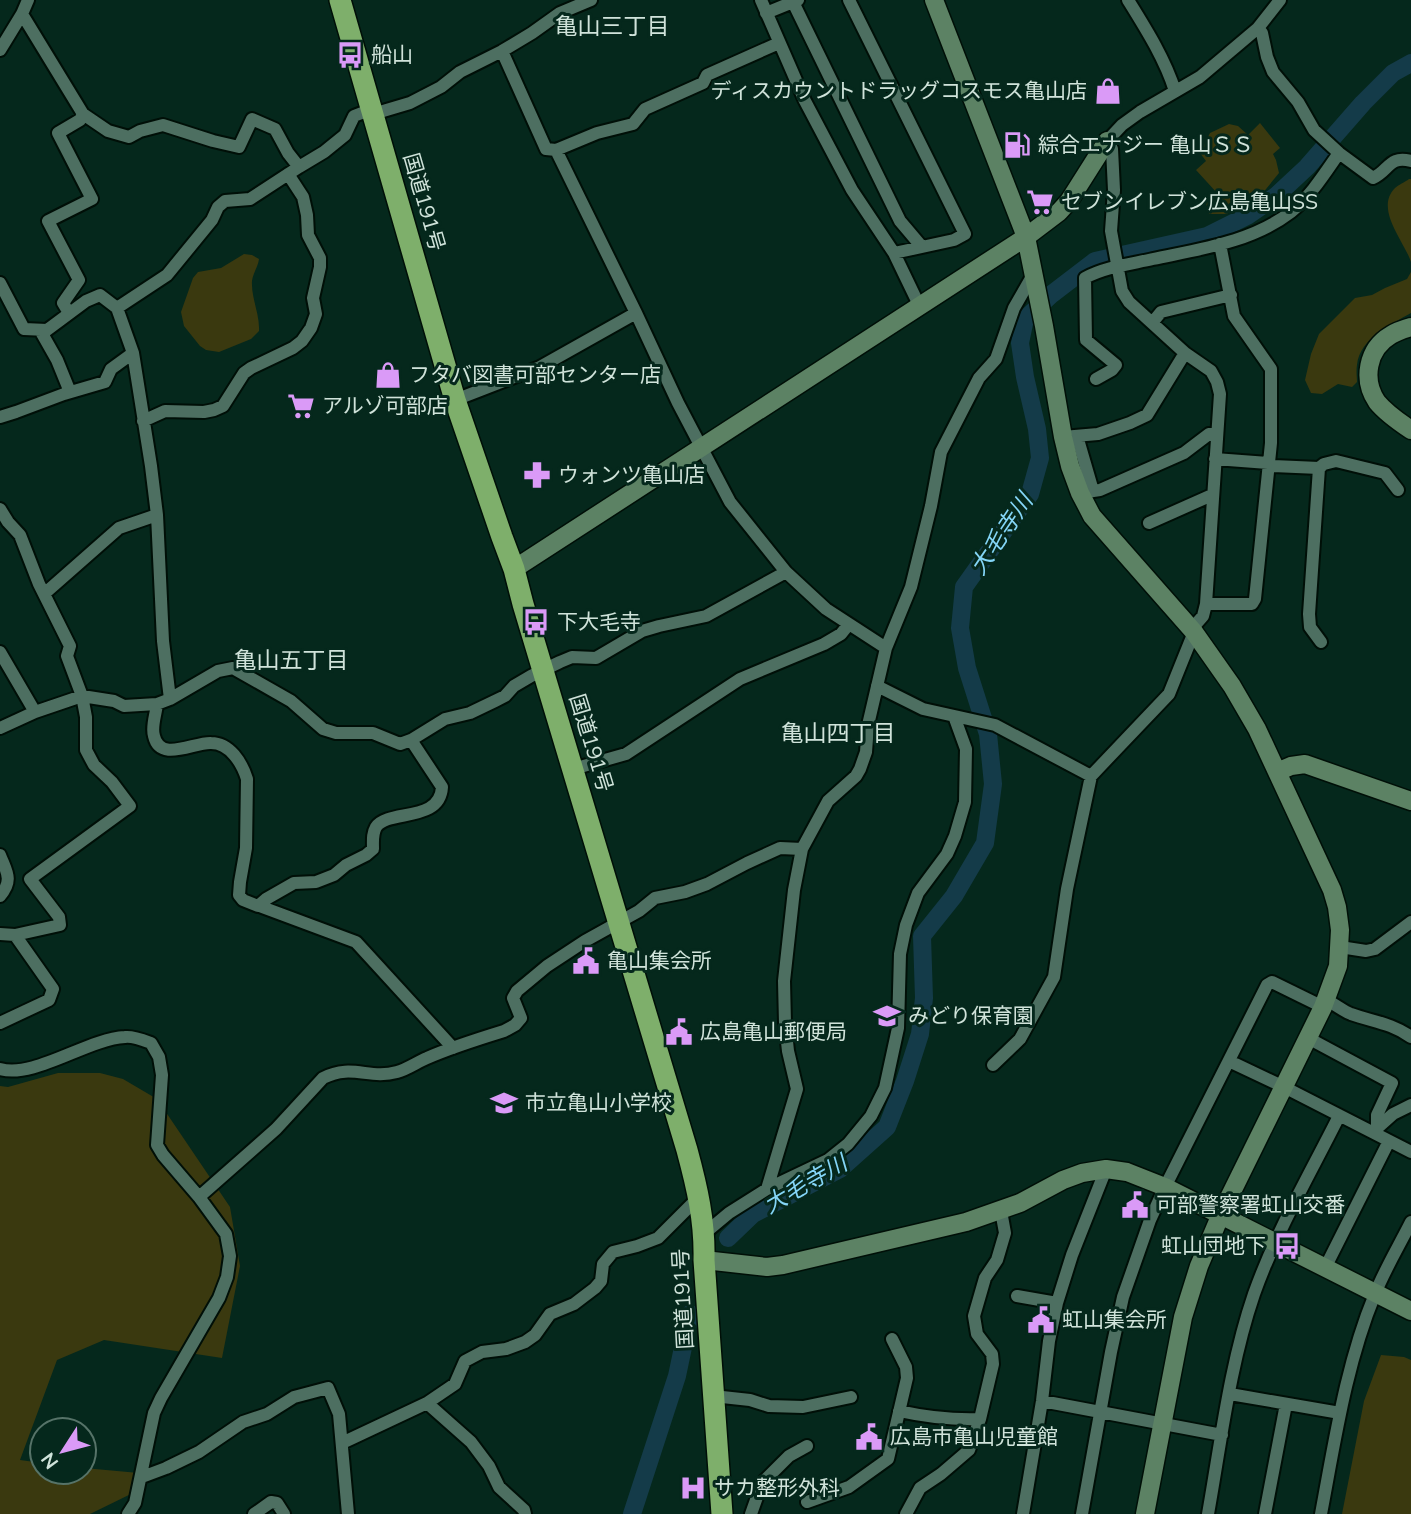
<svg xmlns="http://www.w3.org/2000/svg" width="1411" height="1514" font-family="Mulish,'Noto Sans JP',sans-serif">
<style>
.green{fill:#3a390f}
.lines{fill:none;stroke-linecap:round;stroke-linejoin:round}
.river{stroke:#143b49;stroke-width:18}
.street-casing{stroke:#000f07;stroke-width:16}
.secondary-casing{stroke:#000f07;stroke-width:21}
.highway-casing{stroke:#000f07;stroke-width:24}
.street{stroke:#4d6f61;stroke-width:12}
.secondary{stroke:#5c8264;stroke-width:18}
.highway{stroke:#7eaf6b;stroke-width:21}
.labels{text-anchor:middle;stroke-width:6;stroke-linejoin:round;paint-order:stroke}
.poi-label{font-size:21px;fill:#d0e3da;stroke:#05281c;text-anchor:start}
.street-label{font-size:21px;fill:#d0e3da;stroke:#05281c}
.neighbourhood-label{font-size:23px;fill:#d0e3da;stroke:#05281c}
.water-label{font-size:23px;font-style:italic;fill:#84d5f7;stroke:#05281c}
</style>
<rect width="100%" height="100%" fill="#05281c"/>
<!-- green -->
<path class="green" d="M1260,123L1280,148L1273,154L1276,160L1279,173L1262,194L1251,202L1226,214H1209L1205,199L1217,193L1196,170L1206,161L1200,153L1210,133L1229,124L1238,126L1248,135Z
M1409,179H1411V262C1405,242 1374,209 1395,188C1398,185 1405,182 1409,179Z
M244,254L252,255L259,259C258,267 253,273 252,281C251,298 260,314 259,331L251,339L219,352L206,350L200,346L184,326L181,312L193,278L198,272L221,268Z
M1411,272V313C1390,325 1360,338 1357,365C1356,371 1357,377 1357,382L1352,387L1338,384L1322,394L1311,393L1305,380L1311,354L1319,334L1355,298L1372,295L1385,288L1407,279Z
M58,1073H100L123,1079L157,1099L230,1207L240,1266L222,1358L104,1340L57,1360L20,1460L42,1463V1472H84V1468L139,1473L137,1491L90,1514H0V1086L8,1087Z
M1381,1355L1404,1357L1411,1360V1514H1342L1364,1401Z"/>
<g class="lines">
<!-- river -->
<path class="river" d="M728,1238L753,1214L840,1169L887,1127L905,1081L920,1034L924,998L922,936L954,896L985,843L993,784L988,734L967,668L960,628L964,587L1030,494L1040,458L1037,429L1025,377L1020,343L1025,319L1052,294L1095,261L1207,236L1247,216L1276,196L1307,167L1363,103L1393,73L1411,63
M632,1514L677,1376L690,1314"/>
<defs>
<path id="street" d="M761,0L805,101L852,190L894,253L920,307
M849,0L965,234L954,240L894,253
M1128,0C1146,29 1165,59 1175,91
M793,2L900,221L922,247
M766,13L798,0
M22,14L83,114L108,131L129,137L140,131L163,125L213,141L239,147L252,119L275,129L288,153L299,167
M1258,28L1262,33L1267,57L1273,72L1298,102L1314,130L1339,153L1373,178C1389,171 1389,155 1411,161
M0,50L22,14L28,0
M502,51L546,149L556,150L597,133L633,124L645,109L703,83L707,75L779,43
M373,114L410,103L441,87L460,72L502,51L532,33L560,13L591,0
M556,150L636,313L678,403L730,502L786,572L826,609L886,648
M0,283L24,329L47,330L86,301L100,295L117,308L133,353L151,466L157,515L163,641L170,699
M117,308L167,275L212,220L218,207L225,201L250,199L299,167L324,152L345,135L354,116L372,109
M69,313L63,303L79,280L48,221L92,199L58,133L80,120L83,114
M1152,323L1161,312L1231,295
M40,330L57,360L70,392
M1096,379L1112,370L1116,365L1086,340L1085,278C1105,267 1131,264 1153,259C1200,249 1252,242 1291,212C1310,197 1325,173 1339,153
M455,400L540,367L636,313
M0,417L16,412L64,394L105,382L111,369L133,353
M143,421L165,411L204,412L214,410L223,406L244,373L251,368L293,348L302,341L311,328L316,314L313,298L320,267V258L308,235L307,215L303,197L288,174
M1077,436L1093,491
M1063,437L1098,434L1130,423L1147,415L1185,353
M1215,459L1268,463L1273,466L1319,468
M1080,493L1100,490L1184,453L1209,434L1217,433
M0,509L8,522L20,535L39,584L70,646L67,656L82,696L86,717V750L94,765L112,782L130,806L30,879L59,917L60,925L15,935L0,934
M1149,523L1212,495
M44,594L119,528L157,515
M1206,604H1252L1255,599L1271,443V369L1234,316L1220,244
M1321,642L1310,627L1309,614L1319,468L1324,464L1336,461L1385,473L1398,490
M0,652L35,712
M877,686L923,709L995,725L1091,776
M157,704C156,714 151,727 154,736C160,763 194,742 211,743C230,743 242,763 247,779L246,848L240,882L239,895L243,900L258,906L266,899L294,883L316,882L334,875L346,865L366,855L373,849C373,841 372,834 376,827C388,809 440,823 442,787L411,740
M0,728L35,712L82,696L114,701L124,706L157,704L170,699L218,671L233,668L291,701L323,729L336,733H373L400,744L411,740L445,719L470,713L495,701L505,696L514,686L531,676L560,662L572,657L596,658L642,631L659,626L706,616L786,572
M573,769L626,754L740,679L824,644L841,634L849,624
M0,855C6,871 14,880 0,896
M262,907L356,942L453,1048
M1340,947L1366,951L1375,949L1411,922
M1326,1000C1335,1004 1343,1011 1351,1014C1374,1022 1391,1023 1411,1037
M0,1023L49,1000L53,989L15,935
M1308,1038L1392,1083L1377,1115V1128
M1229,1061L1284,1087L1411,1152
M993,1065L1020,1039L1054,977L1067,889L1091,776L1169,694L1194,632L1196,624L1203,616L1206,604L1220,394L1217,382L1211,371L1185,353L1129,302L1122,291L1111,231L1114,190L1112,149L1107,141L1122,125L1140,112L1200,77L1258,28L1280,0
M0,1069C34,1079 87,1039 125,1037C133,1036 143,1040 151,1043L159,1057L162,1075L157,1145L163,1155L199,1197L226,1234L230,1256L227,1277L219,1298L161,1398L154,1413L135,1503L128,1514
M1374,1131L1393,1114L1411,1105
M767,1189L828,1160L848,1144L871,1116L885,1088L898,1028L900,954L906,925L918,893L947,854L955,836L965,802L966,749L954,716
M199,1197L276,1129L323,1078C352,1063 369,1080 397,1072C408,1069 417,1062 427,1058C452,1047 478,1039 504,1031L515,1025L521,1018L513,998L517,991L547,966L585,941L639,911L655,898L685,892L707,884L747,863L780,848L802,849
M705,1233L729,1213L767,1189L797,1089L788,1051L785,1023L784,981L794,890L802,849L828,801L856,776L860,769L866,752L868,725L886,648L911,587L931,506L941,452L979,378L996,359L1014,308L1034,273
M1325,1268L1389,1141
M1017,1296L1057,1303
M1230,1394L1340,1413
M713,1396L750,1400L769,1406L803,1407L851,1397
M1042,1401L1222,1435
M427,1403L471,1442L489,1466L499,1487L524,1510L525,1514
M899,1411C926,1417 952,1420 980,1419
M342,1443L427,1403L455,1384L465,1361L482,1352L506,1349L525,1342L535,1335L550,1314L574,1304L595,1288L601,1281L603,1264L613,1252L637,1246L658,1238L699,1197
M142,1477L166,1468L199,1452L243,1422L267,1414L294,1397L328,1388L339,1414L348,1514
M807,1502L849,1487L888,1459L907,1378L906,1367L892,1339
M254,1514L271,1502L277,1503L284,1514
M751,1514L762,1483L789,1456L807,1446
M906,1514L920,1488L941,1474L969,1450L980,1419L993,1364L992,1354L977,1334L974,1316L985,1278L997,1260L1005,1233L1001,1211
M1023,1514L1042,1401L1049,1341L1057,1303L1072,1255L1106,1169
M1082,1514L1111,1352L1123,1297L1150,1220L1165,1187L1267,985L1272,982L1323,1007
M1208,1514C1221,1441 1230,1364 1254,1294C1276,1232 1310,1174 1339,1116
M1265,1514L1286,1404
M1321,1514C1335,1440 1346,1364 1375,1294C1385,1269 1399,1246 1411,1222"/>
<path id="secondary" d="M934,0L1026,237L1044,326L1063,437L1070,466L1080,493L1092,516L1194,632L1232,686L1257,729L1332,890L1337,907L1340,930L1338,966L1323,1007L1221,1214L1199,1266L1183,1317L1145,1514
M1411,327C1404,329 1397,331 1391,335C1367,349 1362,380 1377,402C1386,413 1399,422 1411,430
M514,569L1026,237L1059,212L1069,201L1107,141
M1277,772L1291,766L1305,764L1411,801
M704,1260L767,1267L783,1265L966,1222L1020,1203L1063,1180L1082,1173L1106,1169L1127,1172L1165,1187L1411,1311"/>
<path id="highway" d="M340,0L455,400L502,537L514,569L523,604L687,1150C697,1187 705,1221 704,1260L722,1514"/>
</defs>
<!-- street casing -->
<use href="#street" class="street-casing"/>
<!-- secondary casing -->
<use href="#secondary" class="secondary-casing"/>
<!-- highway casing -->
<use href="#highway" class="highway-casing"/>
<!-- street -->
<use href="#street" class="street"/>
<!-- secondary -->
<use href="#secondary" class="secondary"/>
<!-- highway -->
<use href="#highway" class="highway"/>
</g>
<!-- icons -->
<defs>
<symbol id="bus-bare" viewBox="-9 -9 18 18"><path d="M-5-6H5V4H4V6H2V4H-2V6H-4V4H-5ZM-3.5-4V0h7V-4ZM-3.5 1.2v1.5H-2V1.2ZM2 1.2v1.5H3.5V1.2Z" fill="#da9af7" stroke="#05281c" stroke-width="2.5" paint-order="stroke"/></symbol>
<symbol id="shop-bare" viewBox="-9 -9 18 18"><path d="M-5-2.5h2.3a2.7 3.5 0 0 1 5.4 0H5L5.5 6h-11ZM-1.5-2.5h3a1.5 2.3 0 0 0-3 0Z" fill="#da9af7" stroke="#05281c" stroke-width="2.5" paint-order="stroke"/></symbol>
<symbol id="fuel-bare" viewBox="-9 -9 18 18"><path d="M-5.5-6h7V0h2V4h1.3V-2.5L3-4.5l.8-.8L6-3V5H2.5V1h-1V6h-7ZM-4.2-4.7v3.2H.2V-4.7Z" fill="#da9af7" stroke="#05281c" stroke-width="2.5" paint-order="stroke"/></symbol>
<symbol id="supermarket-bare" viewBox="-9 -9 18 18"><path d="M-6-5.5h2.5l.6 2H6L4.5 2H-2.5L-4.4-4H-6ZM-1.5 3.2a1.3 1.3 0 1 0 .1 0ZM3 3.2a1.3 1.3 0 1 0 .1 0Z" fill="#da9af7" stroke="#05281c" stroke-width="2.5" paint-order="stroke"/></symbol>
<symbol id="pharmacy-bare" viewBox="-9 -9 18 18"><path d="M-2-6h4v4h4v4h-4v4h-4v-4h-4v-4h4Z" fill="#da9af7" stroke="#05281c" stroke-width="2.5" paint-order="stroke"/></symbol>
<symbol id="civic-bare" viewBox="-9 -9 18 18"><path d="M-.6-6.5H3V-4.5H.6V-3L4-1V1h2V6H-6V1h2V-1L-.6-3ZM-1.2 2.5V6h2.4V2.5Z" fill="#da9af7" stroke="#05281c" stroke-width="2.5" paint-order="stroke"/></symbol>
<symbol id="school-bare" viewBox="-9 -9 18 18"><path d="M0-5L7-2L0 1L-7-2ZM-4 1L0 2.5L4 1V4Q0 6-4 4Z" fill="#da9af7" stroke="#05281c" stroke-width="2.5" paint-order="stroke"/></symbol>
<symbol id="hospital-bare" viewBox="-9 -9 18 18"><path d="M-5-5h3v3.5h4V-5h3V5h-3V1.5h-4V5h-3Z" fill="#da9af7" stroke="#05281c" stroke-width="2.5" paint-order="stroke"/></symbol>
</defs>
<g fill-rule="evenodd">
<use href="#bus-bare" x="331" y="36" width="38" height="38"/>
<use href="#shop-bare" x="1089" y="72" width="38" height="38"/>
<use href="#fuel-bare" x="998" y="126" width="38" height="38"/>
<use href="#supermarket-bare" x="1021" y="183" width="38" height="38"/>
<use href="#shop-bare" x="369" y="356" width="38" height="38"/>
<use href="#supermarket-bare" x="282" y="387" width="38" height="38"/>
<use href="#pharmacy-bare" x="518" y="456" width="38" height="38"/>
<use href="#bus-bare" x="517" y="603" width="38" height="38"/>
<use href="#civic-bare" x="567" y="942" width="38" height="38"/>
<use href="#school-bare" x="868" y="997" width="38" height="38"/>
<use href="#civic-bare" x="660" y="1013" width="38" height="38"/>
<use href="#school-bare" x="485" y="1084" width="38" height="38"/>
<use href="#civic-bare" x="1116" y="1186" width="38" height="38"/>
<use href="#bus-bare" x="1268" y="1227" width="38" height="38"/>
<use href="#civic-bare" x="1022" y="1301" width="38" height="38"/>
<use href="#civic-bare" x="850" y="1418" width="38" height="38"/>
<use href="#hospital-bare" x="674" y="1469" width="38" height="38"/>
</g>
<g class="labels">
<!-- poi labels -->
<g class="poi-label">
<text x="371" y="62">船山</text>
<text x="1087" y="98" text-anchor="end">ディスカウントドラッグコスモス亀山店</text>
<text x="1038" y="152">綜合エナジー 亀山ＳＳ</text>
<text x="1061" y="209">セブンイレブン広島亀山SS</text>
<text x="409" y="382">フタバ図書可部センター店</text>
<text x="322" y="413">アルゾ可部店</text>
<text x="558" y="482">ウォンツ亀山店</text>
<text x="557" y="629">下大毛寺</text>
<text x="607" y="968">亀山集会所</text>
<text x="908" y="1023">みどり保育園</text>
<text x="700" y="1039">広島亀山郵便局</text>
<text x="525" y="1110">市立亀山小学校</text>
<text x="1156" y="1212">可部警察署虹山交番</text>
<text x="1266" y="1253" text-anchor="end">虹山団地下</text>
<text x="1062" y="1327">虹山集会所</text>
<text x="890" y="1444">広島市亀山児童館</text>
<text x="714" y="1495">サカ整形外科</text>
</g>
<!-- street labels -->
<g class="street-label">
<text transform="translate(424 202) rotate(74)" y="7">国道191号</text>
<text transform="translate(591 743) rotate(73)" y="7">国道191号</text>
<text transform="translate(683 1299) rotate(-93)" y="7">国道191号</text>
</g>
<!-- neighbourhood labels -->
<g class="neighbourhood-label">
<text x="612" y="34">亀山三丁目</text>
<text x="291" y="668">亀山五丁目</text>
<text x="838" y="741">亀山四丁目</text>
</g>
<!-- water labels -->
<g class="water-label">
<text transform="translate(1001 534) rotate(-56)" y="8">大毛寺川</text>
<text transform="translate(805 1184) rotate(-30)" y="8">大毛寺川</text>
</g>
</g>
<!-- north arrow -->
<g transform="translate(63 1451) rotate(234)"><circle r="33" fill="#05281c" stroke="#567368" stroke-width="2"/>
<path d="M0-5L12 26L0 18L-12 26Z" fill="#da9af7"/>
<text y="-10" font-size="19" font-weight="bold" text-anchor="middle" fill="#d0e3da">N</text>
</g>
</svg>
